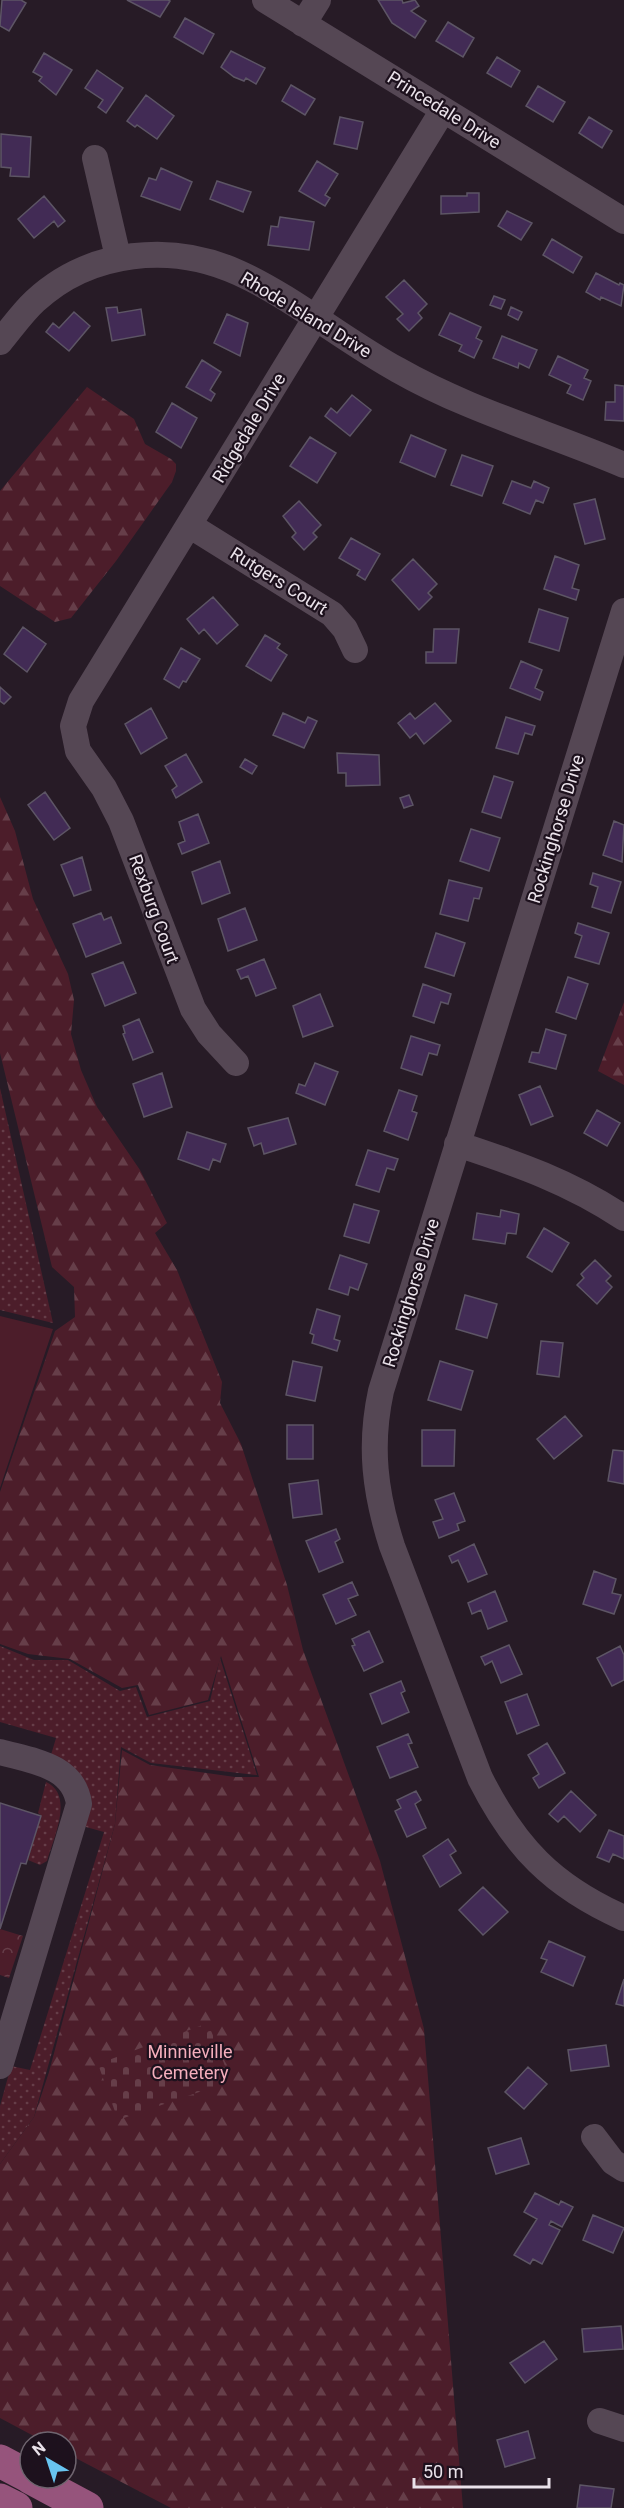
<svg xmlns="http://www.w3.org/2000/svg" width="624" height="2508" font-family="Roboto,sans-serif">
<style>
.grass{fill:url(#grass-dots)}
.forest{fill:url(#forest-firs)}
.cemetery{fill:url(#cemetery-stones)}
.park{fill:url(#park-crowns)}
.pitch{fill:#4c1d2a}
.building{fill:#422b55;stroke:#5d5565;stroke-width:1.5}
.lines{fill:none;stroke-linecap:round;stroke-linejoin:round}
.minor{stroke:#554754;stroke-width:26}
.major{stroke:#96547c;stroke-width:33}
.labels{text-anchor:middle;stroke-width:4.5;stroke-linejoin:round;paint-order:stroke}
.street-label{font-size:18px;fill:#eae2ea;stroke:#1d111d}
.park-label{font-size:18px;fill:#f5aebc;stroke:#1d111d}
</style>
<defs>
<pattern id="grass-dots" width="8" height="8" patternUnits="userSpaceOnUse" patternTransform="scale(1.5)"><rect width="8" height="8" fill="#4c1d2a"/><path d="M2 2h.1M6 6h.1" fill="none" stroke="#663e49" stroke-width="1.8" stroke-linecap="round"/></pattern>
<pattern id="forest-firs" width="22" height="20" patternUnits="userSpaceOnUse" patternTransform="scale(1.5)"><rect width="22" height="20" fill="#4c1d2a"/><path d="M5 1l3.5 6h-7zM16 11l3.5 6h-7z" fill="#663e49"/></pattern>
<pattern id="cemetery-stones" width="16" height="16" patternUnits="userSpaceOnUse" patternTransform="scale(1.5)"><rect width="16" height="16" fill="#4c1d2a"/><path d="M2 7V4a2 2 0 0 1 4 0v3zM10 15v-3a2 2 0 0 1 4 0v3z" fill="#663e49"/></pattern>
<pattern id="park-crowns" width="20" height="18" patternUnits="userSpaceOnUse" patternTransform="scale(1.5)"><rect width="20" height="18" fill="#4c1d2a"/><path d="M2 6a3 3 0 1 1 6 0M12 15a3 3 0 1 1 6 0" fill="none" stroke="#663e49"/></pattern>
</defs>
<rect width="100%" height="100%" fill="#271b26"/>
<!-- grass -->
<path class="grass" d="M0,1088L53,1323L0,1310Z
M0,1646L34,1660H68L120,1691L136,1687L147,1717L210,1701L220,1658L257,1775L151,1763L121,1747L115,1824L34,2117L0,2164V2106L11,2066L30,2070L104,1832L86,1827L51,1755L56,1738L0,1722Z
M46,1782C75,1795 53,1839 47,1861L40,1865L28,1860L41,1815L38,1813Z"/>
<!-- forest -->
<path class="forest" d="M87,387L134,419L145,444L171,459L176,464V471L172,482L116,561L71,618L55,622L0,586V491Z
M0,797L15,831L33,899L68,974L74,1000L71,1034L81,1070L97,1107L140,1170L167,1223L155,1233L177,1270L222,1382L220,1403L241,1444L287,1585L303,1650L380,1861L424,2029L463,2508H171L66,2453V2442H45L0,2418V2164L34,2117L49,2072L115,1824L122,1750L150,1765L235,1777H259L221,1656L208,1700L149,1715L138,1685L122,1688L70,1659L28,1654L0,1644V1492L55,1331L75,1317L74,1287L52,1267L0,1053Z
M624,1002V1085L598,1071Z"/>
<!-- cemetery -->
<path class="cemetery" d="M208,2023L231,2081L118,2120L98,2064Z"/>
<!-- park -->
<path class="park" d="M0,1929L23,1936L9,1978L0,1975Z"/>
<!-- pitch -->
<path class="pitch" d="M0,1316L53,1329L0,1488Z"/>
<!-- building -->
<path class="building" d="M2,0H21L26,3L9,31L0,26Z
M127,0H168L170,1L160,17Z
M378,0H402L403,3L415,0L419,6L411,11L426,21L415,38L392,23Z
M185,18L214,34L203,54L174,37Z
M448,22L474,38L463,57L436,41Z
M231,51L265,68L256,84L246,78L244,81L234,77L221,67Z
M44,53L72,70L56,95L39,81L42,77L33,72Z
M497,57L520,71L511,87L487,73Z
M97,70L123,88L106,113L98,107L103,100L85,88Z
M291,85L315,99L305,115L282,101Z
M538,86L565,102L553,122L526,106Z
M146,95L174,116L157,139L137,125L135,127L127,121Z
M340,117L363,122L357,149L334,144Z
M589,117L612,131L602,148L579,133Z
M1,134L31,137L29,177L10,176L11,168L1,167Z
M317,161L338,174L325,195L330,198L325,206L299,191Z
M161,168L192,182L180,210L141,196L149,178L156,180Z
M217,181L251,192L243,212L210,199Z
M467,193H479V212L441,214V196H467Z
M44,196L65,221L58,227L54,221L34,238L18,219Z
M507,211L532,223L521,240L498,226Z
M280,217L314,222L309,250L268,245L271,226L278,227Z
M552,239L582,257L573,273L543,255Z
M596,273L619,285L620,283L624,285L621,306L601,297L600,300L586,292Z
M404,280L427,304L418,313L422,318L409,331L397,319L403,314L386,297Z
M494,296L505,300L501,309L490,305Z
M117,307L118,313L141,309L145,335L112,341L106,308Z
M511,307L522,312L518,320L508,315Z
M74,312L90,326L69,351L46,332L53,323L59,328Z
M450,313L481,327L476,338L482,341L474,358L459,351L462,345L439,335Z
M227,314L248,323L240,356L214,343Z
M502,336L537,350L529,368L519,363L518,368L493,358Z
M558,356L588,370L584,378L591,381L583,400L567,393L571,385L549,375Z
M202,360L221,372L210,390L215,394L211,401L186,387Z
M615,385L624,386V421L605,420L606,402H615Z
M352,395L371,410L350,436L325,416L331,408L337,413Z
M172,403L197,418L181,448L156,432Z
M411,435L446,450L435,477L400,462Z
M310,437L336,453L317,483L290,466Z
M462,455L493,466L482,496L451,485Z
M512,481L531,488L534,481L549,488L543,503L536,500L530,514L503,503Z
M595,499L605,539L585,544L574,504Z
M299,501L321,525L313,533L317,537L304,550L292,537L296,533L283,516Z
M351,538L380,554L365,580L357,575L360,570L339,558Z
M555,556L579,565L572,588L579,590L576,600L544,589Z
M413,559L437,584L428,593L432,597L419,610L392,580Z
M213,597L238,625L217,644L204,629L199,634L187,619Z
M539,609L568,618L559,651L529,642Z
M23,627L46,644L27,672L4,654Z
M434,629H459L456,663H426V652H433Z
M265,635L280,644L277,648L287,655L271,681L246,666Z
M181,648L200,659L186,682L183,681L179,688L164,679Z
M521,661L542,670L535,688L543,692L540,700L510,688Z
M0,687L11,697L4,704L0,701Z
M435,703L451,721L424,744L416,733L410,738L398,723L410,713L415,719Z
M151,708L167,738L141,754L125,724Z
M283,713L305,723L308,717L317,721L304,748L273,735Z
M506,717L535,726L532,735L525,733L518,754L496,748Z
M337,753L379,755L380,785L346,786V773H338Z
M186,754L202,782L176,798L172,790L177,786L165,766Z
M245,759L257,766L252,774L240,767Z
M494,776L513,782L501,818L482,812Z
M45,792L70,828L54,840L28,805Z
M409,795L413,805L404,808L400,798Z
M198,814L209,843L182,854L178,844L185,841L179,822Z
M614,821L624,825L622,862L603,855Z
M471,829L500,838L489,871L460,861Z
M82,857L91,890L74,896L61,865Z
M220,861L230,893L202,904L192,872Z
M593,873L621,882L611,913L592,907L598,887L590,884Z
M449,880L482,888L479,899L474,898L468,921L440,914Z
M245,908L257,940L228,951L218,919Z
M101,913L104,920L111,917L121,943L86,957L73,924Z
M578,923L609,933L599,964L575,957L582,936L575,933Z
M436,933L465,943L454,976L425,967Z
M264,959L276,988L256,996L248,976L241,979L237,970Z
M123,962L136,993L105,1006L92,974Z
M568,977L588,984L576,1019L556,1012Z
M423,984L451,994L448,1004L441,1002L434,1023L413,1016Z
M320,994L333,1026L303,1037L293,1006Z
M139,1019L153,1052L133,1060L123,1034L125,1033L123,1026Z
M546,1029L566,1035L556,1069L529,1062L532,1052L539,1053Z
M411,1036L440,1045L437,1055L429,1053L422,1075L401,1068Z
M315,1063L338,1072L325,1105L296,1093L299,1084L305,1086Z
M162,1073L172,1107L144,1117L133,1084Z
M540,1086L553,1116L531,1125L519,1095Z
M399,1090L417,1096L412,1111L417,1113L408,1140L384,1131Z
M597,1110L620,1123L607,1146L584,1133Z
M288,1118L296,1144L264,1154L261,1143L254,1146L248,1128Z
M187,1132L226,1144L220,1162L213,1159L209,1170L178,1159Z
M368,1150L398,1159L394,1170L387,1168L379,1192L356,1185Z
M354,1204L379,1211L369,1243L344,1236Z
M501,1210L519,1214L516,1234L507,1233L505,1244L473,1239L477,1213L500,1217Z
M544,1228L569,1243L552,1272L527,1257Z
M340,1255L367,1264L358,1290L350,1287L348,1295L329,1289Z
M595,1260L611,1276L606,1281L612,1287L597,1304L577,1285L584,1278L581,1274Z
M465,1295L497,1304L487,1338L456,1329Z
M317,1309L340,1316L334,1339L340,1341L337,1351L312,1343L314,1335L310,1333Z
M541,1341L563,1343L559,1377L537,1374Z
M293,1361L322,1367L315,1401L286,1395Z
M440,1361L473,1371L461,1410L428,1400Z
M565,1416L582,1436L554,1459L537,1439Z
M287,1425H313V1459H287Z
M422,1430H455L454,1466H422Z
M613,1450L624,1451V1484L608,1481Z
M318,1480L322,1514L293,1518L289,1484Z
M454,1493L465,1521L457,1524L459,1530L439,1538L433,1522L443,1519L435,1500Z
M336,1529L340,1539L335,1542L343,1562L319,1572L306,1541Z
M474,1544L487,1574L468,1582L458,1560L452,1563L449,1556Z
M594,1571L616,1579L612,1593L621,1595L614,1614L583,1604Z
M352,1582L358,1595L348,1599L356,1615L336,1624L323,1595Z
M495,1591L507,1621L488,1629L481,1610L472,1614L468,1603Z
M369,1631L383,1662L364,1671L352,1646L355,1645L352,1639Z
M509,1645L522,1674L501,1683L492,1661L485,1665L481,1657Z
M620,1646L624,1655V1680L612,1686L597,1658Z
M401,1681L405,1691L401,1693L409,1712L382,1724L370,1694Z
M527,1694L539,1725L517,1734L505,1702Z
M408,1734L412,1743L408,1744L418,1767L390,1778L377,1747Z
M547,1743L565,1773L539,1788L533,1778L539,1774L528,1755Z
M416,1791L421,1800L415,1804L426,1828L407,1837L395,1811L401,1808L397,1800Z
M571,1791L596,1815L580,1832L564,1816L558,1822L549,1814Z
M0,1803L41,1816L26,1864L21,1863L0,1929Z
M609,1830L624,1836V1859L613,1854L609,1862L597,1857Z
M448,1839L456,1851L450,1855L461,1873L440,1887L423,1856Z
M483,1887L508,1912L483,1935L459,1910Z
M549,1941L585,1957L573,1986L541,1972L547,1960L541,1958Z
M624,1979V2006L616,2004Z
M606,2045L609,2066L571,2071L568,2050Z
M528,2067L547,2084L524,2109L505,2092Z
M521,2138L529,2164L496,2174L488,2148Z
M535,2193L559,2205L561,2201L573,2207L562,2227L551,2221L549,2225L560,2230L542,2264L533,2259L530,2264L514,2255L537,2219L524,2212Z
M593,2215L624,2228L613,2253L583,2240Z
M621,2326L623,2349L584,2352L582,2329Z
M544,2341L557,2359L525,2383L510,2363Z
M528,2431L535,2458L505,2467L497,2440Z
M580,2485L614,2489L611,2508H577Z"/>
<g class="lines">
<!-- minor -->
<path class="minor" d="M265,0L624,221
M303,24L318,0
M95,158L118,257
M0,342C11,329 22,313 35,301C90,250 172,242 239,273C292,297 345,341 398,370C468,410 549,433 624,465
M189,525L332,614L345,629L355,650
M624,611L381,1391C369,1446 375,1493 392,1546L480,1778C515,1847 552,1886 624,1918
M236,1063L209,1034L193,1009L121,821L104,788L78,751L73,726L81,701L443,110
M457,1144C518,1164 570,1182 624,1218
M0,1752C32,1761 74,1765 79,1804L0,2066
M594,2137L613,2162L624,2169
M600,2421L624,2429"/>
<!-- major -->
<path class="major" d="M0,2461L30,2477
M31,2478L87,2508
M0,2500L16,2508"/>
</g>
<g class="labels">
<!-- street labels -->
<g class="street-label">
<text transform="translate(444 110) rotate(32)" y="6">Princedale Drive</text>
<text transform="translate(306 315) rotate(31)" y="6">Rhode Island Drive</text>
<text transform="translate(249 428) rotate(-59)" y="6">Ridgedale Drive</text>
<text transform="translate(279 581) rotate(32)" y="6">Rutgers Court</text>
<text transform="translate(556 829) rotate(-73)" y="6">Rockinghorse Drive</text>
<text transform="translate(154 909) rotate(70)" y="6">Rexburg Court</text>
<text transform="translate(411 1293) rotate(-73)" y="6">Rockinghorse Drive</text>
</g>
<!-- park labels -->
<g class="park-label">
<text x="190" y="2058">Minnieville<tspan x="190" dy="21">Cemetery</tspan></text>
</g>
</g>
<!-- north arrow -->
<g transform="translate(48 2460) rotate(321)"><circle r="28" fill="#1d111d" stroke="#6f656f" stroke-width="1.5"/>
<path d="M0-4.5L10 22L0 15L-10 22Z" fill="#68c4f0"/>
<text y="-9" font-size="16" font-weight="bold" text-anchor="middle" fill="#eae2ea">N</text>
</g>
<!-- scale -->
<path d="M414 2478v9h135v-9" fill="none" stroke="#eae2ea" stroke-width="3"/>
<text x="423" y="2478" font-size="18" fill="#eae2ea" stroke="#1d111d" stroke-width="4.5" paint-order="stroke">50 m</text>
</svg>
